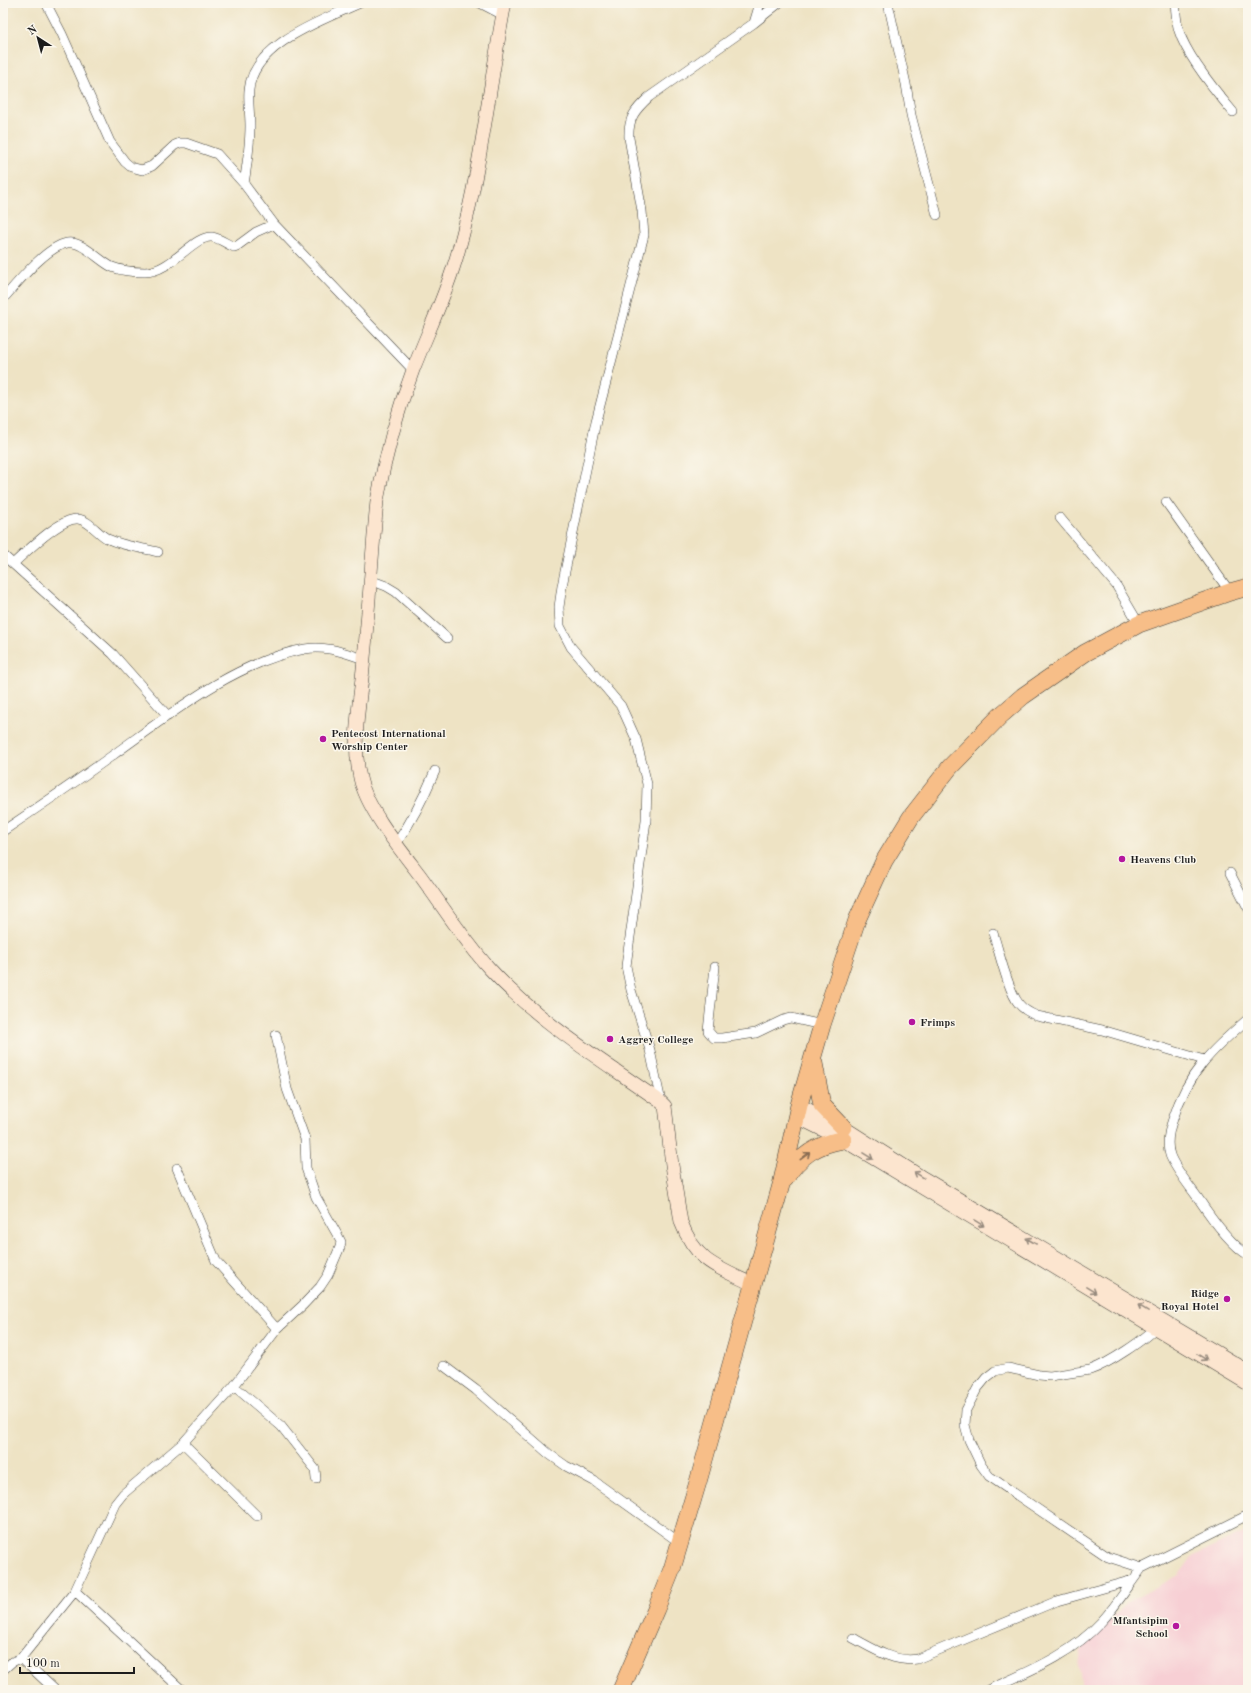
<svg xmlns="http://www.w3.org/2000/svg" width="1251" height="1693" font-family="'Old Standard TT',serif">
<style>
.built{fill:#f7cfd4}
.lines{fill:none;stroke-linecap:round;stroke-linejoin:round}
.street-casing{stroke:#3c3a35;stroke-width:10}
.secondary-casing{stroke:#3c3a35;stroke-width:14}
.highway-casing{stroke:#3c3a35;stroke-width:18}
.street{stroke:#fff;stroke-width:9}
.secondary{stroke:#fce5cf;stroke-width:13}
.highway{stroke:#f7be88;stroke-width:17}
.oneway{stroke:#8a6d52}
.oneway2{stroke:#978b7e}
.poi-dot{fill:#b5179e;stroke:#fbf7ec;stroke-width:1.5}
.labels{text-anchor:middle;stroke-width:3;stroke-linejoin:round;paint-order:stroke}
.poi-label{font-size:11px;font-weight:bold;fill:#1c1c1c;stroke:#fbf7ec;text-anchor:start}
</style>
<rect width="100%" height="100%" fill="#fbf7ec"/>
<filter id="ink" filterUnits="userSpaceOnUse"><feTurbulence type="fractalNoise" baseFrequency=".025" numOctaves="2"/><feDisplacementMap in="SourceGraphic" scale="8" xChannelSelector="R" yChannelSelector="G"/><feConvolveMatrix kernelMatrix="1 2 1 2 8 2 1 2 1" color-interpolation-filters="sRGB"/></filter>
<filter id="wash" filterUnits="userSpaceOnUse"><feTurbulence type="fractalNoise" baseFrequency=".012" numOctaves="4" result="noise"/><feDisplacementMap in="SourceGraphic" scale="16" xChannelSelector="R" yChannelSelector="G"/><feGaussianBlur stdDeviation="0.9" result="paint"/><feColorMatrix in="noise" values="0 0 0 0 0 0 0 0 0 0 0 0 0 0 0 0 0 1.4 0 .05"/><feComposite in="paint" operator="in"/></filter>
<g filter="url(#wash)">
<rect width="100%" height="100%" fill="#eee3c4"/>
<!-- built -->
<path class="built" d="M1248,1531V1690H1082L1079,1666L1081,1649L1126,1603L1179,1575L1192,1557Z"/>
</g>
<g filter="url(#ink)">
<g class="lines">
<defs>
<path id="street" d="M46,3L62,34L110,142L125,162L131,167L142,170L152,166L175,145L180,143H186L217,154L244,184L274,224L413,370
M480,3L503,15
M888,3L906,84L911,115L937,215
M1175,3C1176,12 1176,22 1179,31C1186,54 1217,93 1233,112
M754,23L760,3
M244,184C247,165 250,146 250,126C250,114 248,102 249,90C253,43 324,20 360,3
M3,299C17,283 46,247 67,243C83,241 98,260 112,267C122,271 135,272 145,272C171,272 194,235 212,237C219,238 227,244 234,247L237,246L256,232L274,224
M1166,502L1230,592
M1060,518L1116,585L1139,624
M3,555L113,654L168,716
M14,563C26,552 61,517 78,519C89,520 98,534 108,539C123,546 142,548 158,552
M370,580L386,586L396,592L447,638
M3,831C40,806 77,781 113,755C169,715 236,661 305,649C326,645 345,653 364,659
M396,844C412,821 424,797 435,771
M1230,873L1248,908
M993,933C999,951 1008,991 1019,1004C1023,1009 1030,1013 1037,1016L1102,1030L1204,1060
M715,967L708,1031L714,1038H722L756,1033L783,1020L791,1018L822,1025
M1248,1019C1212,1050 1188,1072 1173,1119C1169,1130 1166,1143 1170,1155C1174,1167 1190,1187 1198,1198C1210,1216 1230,1244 1248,1255
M661,1102L650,1050L631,990L626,966L646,821L647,784L636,739L621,706L571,647L560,626L559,607L562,586L596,421L644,235L642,211L629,138C628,118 635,110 649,97L754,23L779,3
M177,1168L216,1261L277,1329
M1158,1325C1146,1339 1108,1364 1090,1370L1050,1376L1039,1375L1008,1368L995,1371L986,1378L977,1389L966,1410L965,1425L969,1440L981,1465L989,1476L1108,1557L1142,1568L1248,1515
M444,1366L476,1390L549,1454L566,1466L594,1481L679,1542
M234,1386L281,1426L315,1469L316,1479
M183,1443L257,1516
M75,1591L182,1690
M853,1638C872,1648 894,1663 917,1659L1057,1601L1133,1580
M3,1670L12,1662L21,1658
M55,1690L21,1658L75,1591L115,1504L123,1494L183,1443L234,1386L277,1329L303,1305L320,1287L328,1275L340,1247L341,1242L338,1236L316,1197L306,1168L305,1139L287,1089L276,1035
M988,1690C1027,1672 1071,1655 1101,1622C1117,1605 1128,1586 1142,1568"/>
<path id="secondary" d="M505,3C489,86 481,171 458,252C447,293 428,331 413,370C397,412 385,457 377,501C372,553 369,606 364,658C361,698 351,738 360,778C367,809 399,848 419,874C442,905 463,939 489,968C538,1022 602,1060 661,1102L665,1106L672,1165L681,1222C696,1262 717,1267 752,1284
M799,1105L843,1127L920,1176L1248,1371
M797,1117L843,1140L1248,1384"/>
<path id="highway" d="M814,1063L822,1105L843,1127
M785,1179C799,1156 817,1144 843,1140
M621,1690L656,1609L672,1569L698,1482L781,1185L799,1105L822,1025L857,920L884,861L911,817L950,767L1000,716L1023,696L1085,653L1139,624L1230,592L1248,587"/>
</defs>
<!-- street casing -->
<use href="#street" class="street-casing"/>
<!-- secondary casing -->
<use href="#secondary" class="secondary-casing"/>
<!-- highway casing -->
<use href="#highway" class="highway-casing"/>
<!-- street -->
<use href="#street" class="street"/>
<!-- secondary -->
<use href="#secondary" class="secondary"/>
<!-- highway -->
<use href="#highway" class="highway"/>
</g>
<!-- one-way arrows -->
<defs><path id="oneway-shaft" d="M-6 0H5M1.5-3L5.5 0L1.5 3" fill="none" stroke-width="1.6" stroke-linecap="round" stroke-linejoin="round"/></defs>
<use class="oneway" href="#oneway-shaft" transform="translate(805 1156) rotate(-37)"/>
<g class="oneway2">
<use href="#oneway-shaft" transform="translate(868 1156) rotate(32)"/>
<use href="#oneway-shaft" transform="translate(919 1175) rotate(-149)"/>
<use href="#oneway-shaft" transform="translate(979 1223) rotate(31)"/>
<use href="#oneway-shaft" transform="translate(1031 1241) rotate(-150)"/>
<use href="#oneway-shaft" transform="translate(1091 1290) rotate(31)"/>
<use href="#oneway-shaft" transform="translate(1143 1308) rotate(-149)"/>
<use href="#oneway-shaft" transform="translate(1202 1357) rotate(31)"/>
</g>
</g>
<!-- markers -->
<g class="poi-dot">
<circle cx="323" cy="739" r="4"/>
<circle cx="1122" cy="859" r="4"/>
<circle cx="912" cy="1022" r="4"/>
<circle cx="610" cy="1039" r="4"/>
<circle cx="1227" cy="1299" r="4"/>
<circle cx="1176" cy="1626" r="4"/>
</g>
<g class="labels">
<!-- poi labels -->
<g class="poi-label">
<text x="331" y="737">Pentecost International<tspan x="331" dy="13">Worship Center</tspan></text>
<text x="1130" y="863">Heavens Club</text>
<text x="920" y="1026">Frimps</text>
<text x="618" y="1043">Aggrey College</text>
<text x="1219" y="1297" text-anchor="end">Ridge<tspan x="1219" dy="13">Royal Hotel</tspan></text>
<text x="1168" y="1624" text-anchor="end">Mfantsipim<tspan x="1168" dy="13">School</tspan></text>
</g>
</g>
<!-- margin -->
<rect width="1251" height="1693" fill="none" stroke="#fbf7ec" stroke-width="16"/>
<!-- north arrow -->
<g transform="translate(38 38) rotate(324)" stroke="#fbf7ec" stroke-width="3" paint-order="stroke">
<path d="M0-3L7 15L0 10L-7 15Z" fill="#1c1c1c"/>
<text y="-6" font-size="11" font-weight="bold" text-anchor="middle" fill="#1c1c1c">N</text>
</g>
<!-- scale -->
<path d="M20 1667v6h114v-6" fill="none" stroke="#1c1c1c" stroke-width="2"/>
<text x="26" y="1667" font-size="12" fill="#1c1c1c" stroke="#fbf7ec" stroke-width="3" paint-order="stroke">100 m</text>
</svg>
